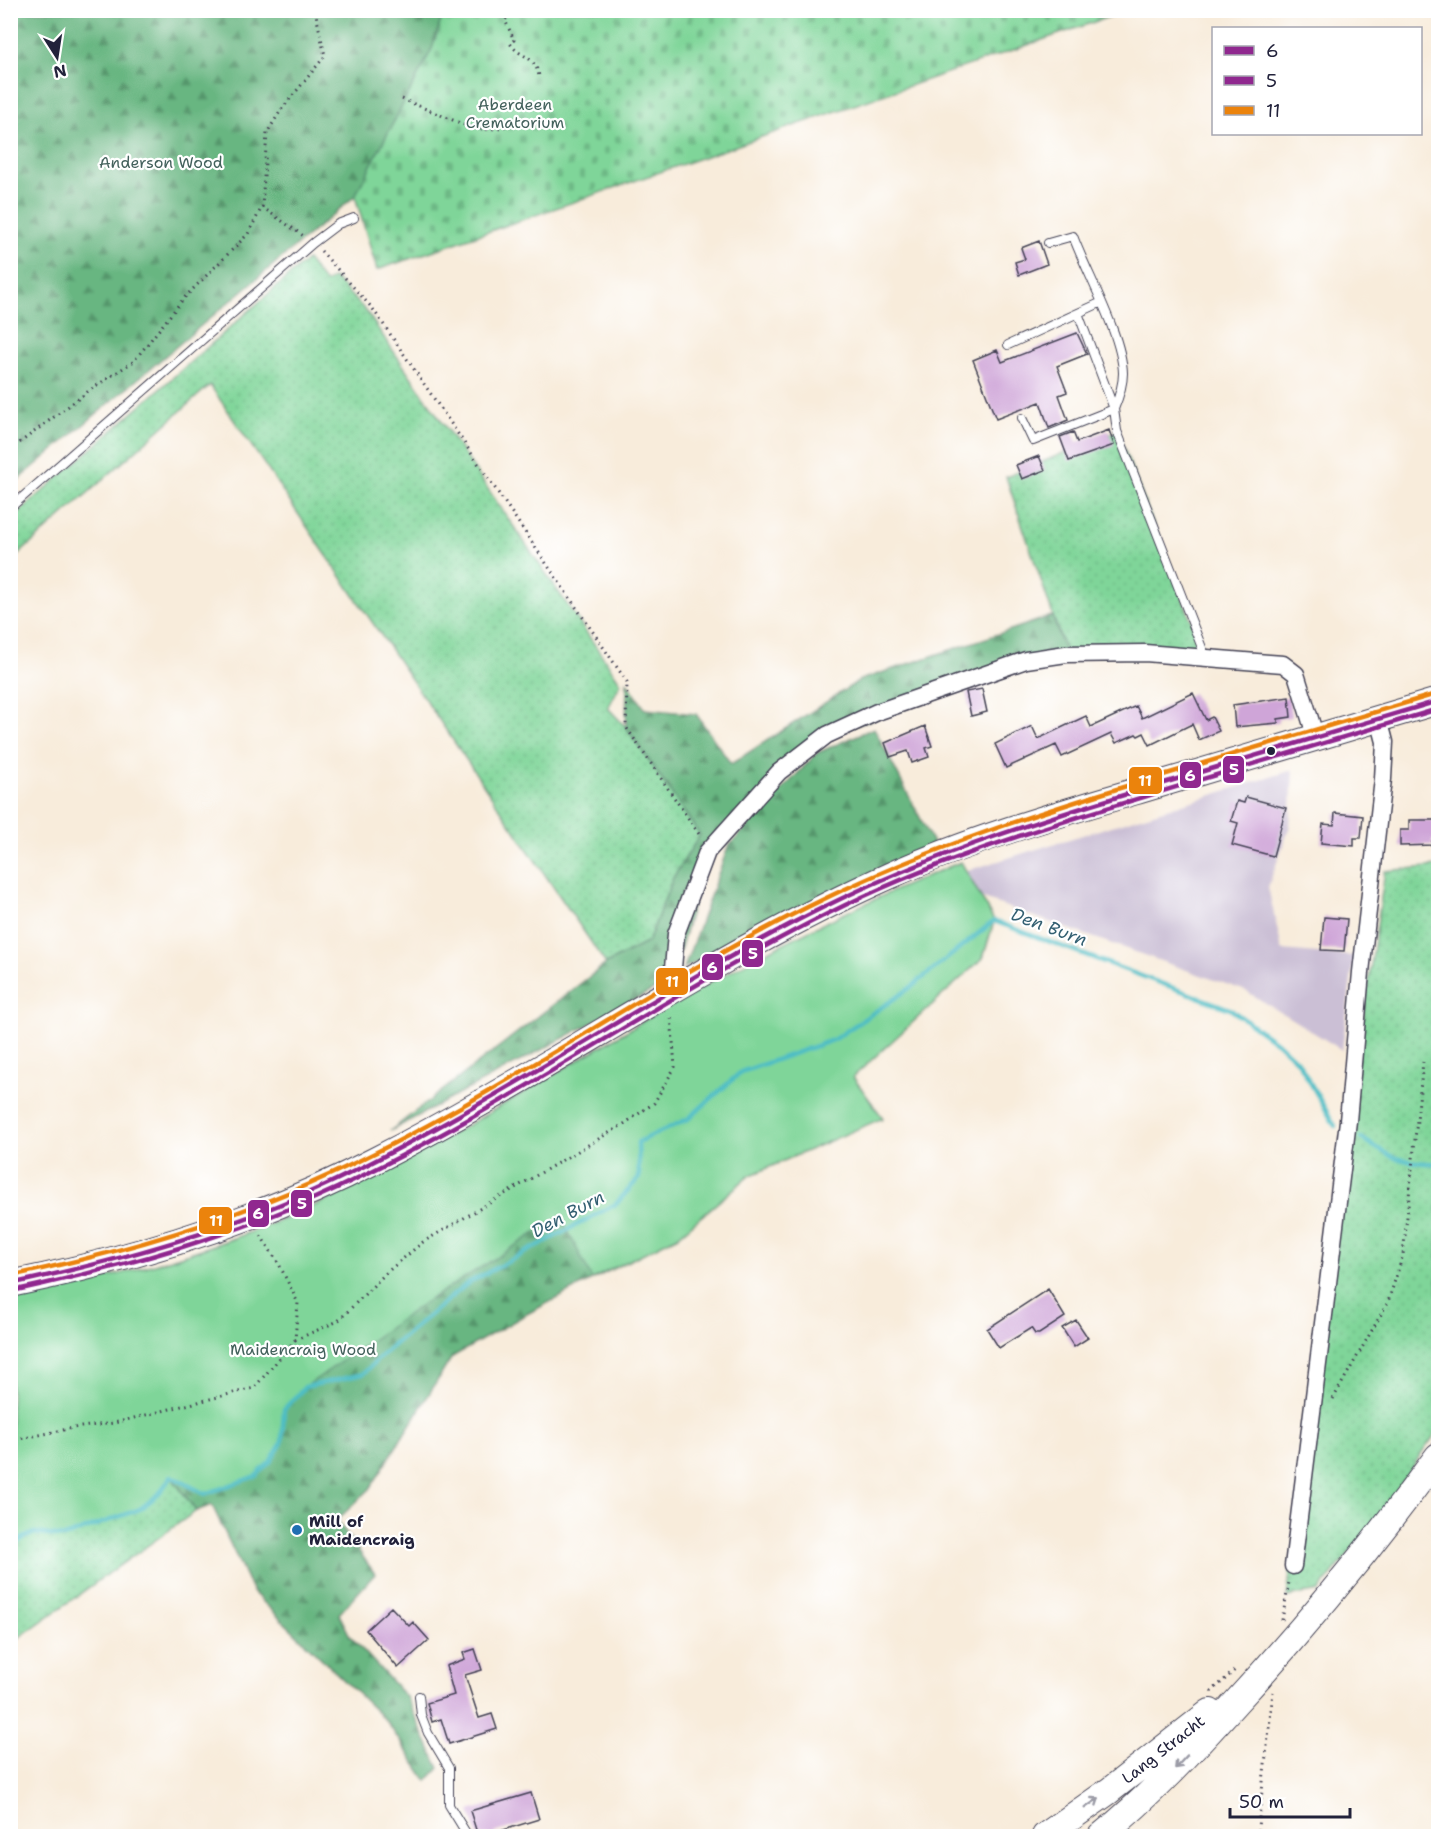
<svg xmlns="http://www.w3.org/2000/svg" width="1449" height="1847" font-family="'Shantell Sans',sans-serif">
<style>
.industrial{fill:#cbbfd5}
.grass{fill:url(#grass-dots);stroke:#507c6a;stroke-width:1.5}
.forest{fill:url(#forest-firs);stroke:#446c5e;stroke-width:1.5}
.cemetery{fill:url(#cemetery-stones);stroke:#507c6a;stroke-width:1.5}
.green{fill:#7fd599;stroke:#507c6a;stroke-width:1.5}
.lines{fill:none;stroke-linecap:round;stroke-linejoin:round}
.stream{stroke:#4ebdc5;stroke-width:4.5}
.building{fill:#cfa5d8}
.service-casing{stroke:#424053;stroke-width:10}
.minor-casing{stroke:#424053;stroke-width:19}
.primary-casing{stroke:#424053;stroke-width:28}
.path{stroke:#424053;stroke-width:3;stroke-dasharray:1.5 4.5;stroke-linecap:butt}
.service{stroke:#fff;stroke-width:8}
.minor{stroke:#fff;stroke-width:16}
.primary{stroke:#fff;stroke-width:26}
.bus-1-casing{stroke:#fff;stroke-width:9}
.bus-2-casing{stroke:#fff;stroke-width:9}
.bus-3-casing{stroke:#fff;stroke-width:9}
.bus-1{stroke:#90288f;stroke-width:4.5}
.bus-2{stroke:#90288f;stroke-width:4.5}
.bus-3{stroke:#eb830c;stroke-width:4.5}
.oneway{stroke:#9c9ca7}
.bus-dot{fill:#22223b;stroke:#fff;stroke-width:2}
.poi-dot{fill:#1f6fb2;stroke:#fff;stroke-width:2}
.labels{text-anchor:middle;stroke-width:4.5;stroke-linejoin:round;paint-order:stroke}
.park-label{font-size:16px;fill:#43615c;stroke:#fff}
.poi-label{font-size:16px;font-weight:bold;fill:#22223b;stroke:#fff;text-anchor:start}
.street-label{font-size:16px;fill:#22223b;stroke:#fff}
.water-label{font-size:18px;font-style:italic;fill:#346072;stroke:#fff}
.line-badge{stroke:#fff;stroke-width:2}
.badge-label{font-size:16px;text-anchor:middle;font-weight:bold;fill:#fff}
</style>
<defs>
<pattern id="grass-dots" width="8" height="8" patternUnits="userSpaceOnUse" patternTransform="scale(1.5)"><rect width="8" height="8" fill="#7fd599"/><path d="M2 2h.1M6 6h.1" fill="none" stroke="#6db785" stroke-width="1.8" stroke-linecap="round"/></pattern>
<pattern id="forest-firs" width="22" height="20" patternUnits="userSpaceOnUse" patternTransform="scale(1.5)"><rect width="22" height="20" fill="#67b681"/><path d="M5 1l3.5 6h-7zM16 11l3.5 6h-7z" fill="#54946b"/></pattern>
<pattern id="cemetery-stones" width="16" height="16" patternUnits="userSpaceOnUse" patternTransform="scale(1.5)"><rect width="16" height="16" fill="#7fd599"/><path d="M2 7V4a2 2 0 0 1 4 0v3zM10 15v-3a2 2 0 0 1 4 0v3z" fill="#6db785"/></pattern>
</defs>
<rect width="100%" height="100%" fill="#fff"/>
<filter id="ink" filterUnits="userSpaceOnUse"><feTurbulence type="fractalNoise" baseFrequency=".0167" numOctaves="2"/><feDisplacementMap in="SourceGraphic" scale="12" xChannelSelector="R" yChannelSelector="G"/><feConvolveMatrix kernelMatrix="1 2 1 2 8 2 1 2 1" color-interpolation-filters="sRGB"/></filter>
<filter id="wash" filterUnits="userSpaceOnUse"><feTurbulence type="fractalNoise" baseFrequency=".008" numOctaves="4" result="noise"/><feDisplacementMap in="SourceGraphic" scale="24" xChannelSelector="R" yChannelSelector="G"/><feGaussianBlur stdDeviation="1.35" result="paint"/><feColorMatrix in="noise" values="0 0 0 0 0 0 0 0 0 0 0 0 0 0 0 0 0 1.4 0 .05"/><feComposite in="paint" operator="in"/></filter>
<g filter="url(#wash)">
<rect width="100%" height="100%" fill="#f8ecdb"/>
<!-- industrial -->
<path class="industrial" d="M1293,770L1290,826L1268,887L1282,950L1354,956L1342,1050L1246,991L981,898L966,871Z"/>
<!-- grass -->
<path class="grass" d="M307,260L325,283L334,278L366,311L621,683L608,708L626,727L700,835L673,878L648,942L606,964L210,385L11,561L10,520Z
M1117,431L1206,658L1066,654L1006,477Z
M1438,866V1430L1380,1514L1319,1591L1287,1597L1348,1121L1385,871Z
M11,1447L171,1476L196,1511L11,1643Z"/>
<!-- forest -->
<path class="forest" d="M11,11H444L432,49L355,196L11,486Z
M1052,616L1066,654L827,735L707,852L672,980L390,1131L606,964L648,942L673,878L700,835L626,727L627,682L645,709L696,714L731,764L860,680Z
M874,728L934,845L684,968L728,847L817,753Z
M961,862L994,921L983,958L649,1250L523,1316L452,1357L370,1489L337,1520L375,1574L339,1614L350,1636L406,1697L439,1768L427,1781L387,1722L253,1592L212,1505L196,1511L171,1476L120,1274C197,1252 273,1227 345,1191C470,1130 585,1052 706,985C789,940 873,898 961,862Z"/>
<!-- cemetery -->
<path class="cemetery" d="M444,11V10L1126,11L377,270L355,196L432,49Z"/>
<!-- green -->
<path class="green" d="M961,862L994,921L983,958L853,1077L883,1118L749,1176L678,1236L592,1279L561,1217L424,1303L305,1387L284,1409L282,1443L270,1462L256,1476L205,1494L171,1476L159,1494L140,1509L64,1537L34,1533L11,1545V1299C126,1276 241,1243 346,1191C470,1129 585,1054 704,986C787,939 873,898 961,862Z"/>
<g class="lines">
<!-- stream -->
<path class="stream" d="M1361,1138C1396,1161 1398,1161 1438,1164
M10,1545L34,1533L64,1537L140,1509L159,1494L171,1476L205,1494L256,1476L270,1462L282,1443L284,1409L305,1387L363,1374L384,1353L468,1283L616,1204L639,1178L638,1142L688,1119L741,1072L833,1040L910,988L994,921L1230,1009L1279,1044L1299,1063L1335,1126"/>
</g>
<g id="blocks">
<!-- building -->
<path class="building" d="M1039,241L1047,264L1019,275L1015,262L1025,259L1021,248Z
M1077,333L1087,354L1057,366L1067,392L1059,395L1068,420L1049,428L1040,402L996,419L973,360L997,350L1002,362Z
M1109,430L1114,445L1069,461L1060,437L1073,432L1077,442Z
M1039,456L1045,470L1022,479L1016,465Z
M982,689L987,712L971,716L966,692Z
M1193,693L1206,720L1212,717L1219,731L1199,740L1192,724L1150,745L1144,733L1138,736L1136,734L1116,743L1111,734L1062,757L1056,745L1006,768L995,744L1032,726L1038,739L1086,716L1091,727L1136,706L1142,718Z
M1289,697L1291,717L1278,719V723L1235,727L1233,705Z
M925,726L932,746L926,748L929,757L912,763L908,751L890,757L885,743Z
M1246,797L1286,808L1273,856L1232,845L1238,823L1231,821L1237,801L1244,803Z
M1335,813L1363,816L1361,838H1354V846L1321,843L1323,824L1334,825Z
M1409,820H1438V840L1432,841L1433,845L1400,846V830H1409Z
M1324,917L1347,919L1344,951L1321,950Z
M1048,1289L1065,1317L1039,1334H1035L1031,1328L999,1348L987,1329Z
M1076,1320L1088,1338L1074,1347L1062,1328Z
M391,1607L409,1626L413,1622L429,1640L398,1668L366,1630Z
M475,1649L482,1670L465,1675L479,1718L492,1714L497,1729L449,1744L441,1719L432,1722L427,1703L454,1695L446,1666L465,1659L463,1653Z
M531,1793L539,1819L494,1833L495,1835L478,1836L470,1811Z"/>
</g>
</g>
<g filter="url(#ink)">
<use href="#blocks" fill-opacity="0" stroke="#424053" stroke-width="1.5"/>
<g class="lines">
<defs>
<path id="service" d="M1048,243L1073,236C1087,274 1122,335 1123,373C1123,386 1119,397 1114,409
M1078,313L1114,409
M1008,345L1100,303
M1022,418L1033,441L1114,409L1117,431L1206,658
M10,508L313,243L338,224L354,218
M419,1696L421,1715L428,1733L449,1768V1805L468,1836"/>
<path id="minor" d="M671,991L676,934L707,852L779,772L827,735L877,712L1026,660L1066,654L1145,653L1283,664L1296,674L1316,738
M1293,1566L1348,1121L1361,972L1383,779L1385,742L1379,719"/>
<path id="primary" d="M10,1284C138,1258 262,1220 378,1159C551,1070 711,956 889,876C969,840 1055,815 1140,790C1239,760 1339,731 1438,701
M1045,1836L1109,1791L1210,1712
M1101,1836C1150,1796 1193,1750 1236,1702C1308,1624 1375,1542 1438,1456"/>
</defs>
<!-- service casing -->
<use href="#service" class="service-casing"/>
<!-- minor casing -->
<use href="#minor" class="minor-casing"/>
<!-- primary casing -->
<use href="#primary" class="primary-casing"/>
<!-- path -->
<path class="path" d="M515,10L505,20L514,40L510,43C520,59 534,53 539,76
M402,99L472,128C492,132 508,126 527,119
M262,207L305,237
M321,251L373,309L627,682L626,727L701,837
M10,450L90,390L134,361L184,298L248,234L262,207L267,133L281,110L325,56L315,10
M295,1340L338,1321L386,1273L423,1242L624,1124L654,1103L675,1067L671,1015
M1333,1399L1388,1302L1403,1255L1423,1062
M10,1441L73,1428L114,1423L254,1388L295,1340L298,1303L279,1264L259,1233
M1282,1620L1289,1582
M1211,1692L1235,1670
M1257,1836L1273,1692"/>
<!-- service -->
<use href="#service" class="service"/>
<!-- minor -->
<use href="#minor" class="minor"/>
<!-- primary -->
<use href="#primary" class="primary"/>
<defs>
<path id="bus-1" d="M10,1284C122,1260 233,1229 336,1180C505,1099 658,989 826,906C929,855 1037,821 1147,788C1244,759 1341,730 1438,701"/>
<path id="bus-2" d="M12,1291C123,1267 234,1236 337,1188C507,1108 659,998 827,914C930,862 1037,829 1147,796C1244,766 1342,738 1438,709"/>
<path id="bus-3" d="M10,1276C120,1253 227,1222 329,1175C501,1096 654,981 824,899C931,847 1040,812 1153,778C1247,750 1341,722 1436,694"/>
</defs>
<!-- bus-1 casing -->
<use href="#bus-1" class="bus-1-casing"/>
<!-- bus-2 casing -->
<use href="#bus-2" class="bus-2-casing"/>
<!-- bus-3 casing -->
<use href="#bus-3" class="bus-3-casing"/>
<!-- bus-1 -->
<use href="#bus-1" class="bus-1"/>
<!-- bus-2 -->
<use href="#bus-2" class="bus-2"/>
<!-- bus-3 -->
<use href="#bus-3" class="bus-3"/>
</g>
<!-- one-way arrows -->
<defs><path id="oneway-shaft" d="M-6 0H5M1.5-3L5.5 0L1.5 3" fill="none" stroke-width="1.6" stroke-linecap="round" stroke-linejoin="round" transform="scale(1.5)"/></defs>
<g class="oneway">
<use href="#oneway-shaft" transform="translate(1181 1762) rotate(133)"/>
<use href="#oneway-shaft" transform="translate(1092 1803) rotate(-35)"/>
</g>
</g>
<!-- markers -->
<circle class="bus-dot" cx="1271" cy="751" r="5"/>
<circle class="poi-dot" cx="297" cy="1530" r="6"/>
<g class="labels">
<!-- park labels -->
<g class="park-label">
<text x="515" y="110">Aberdeen<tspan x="515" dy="18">Crematorium</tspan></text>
<text x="161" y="168">Anderson Wood</text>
<text x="303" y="1355">Maidencraig Wood</text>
</g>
<!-- poi labels -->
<g class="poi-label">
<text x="309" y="1527">Mill of<tspan x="309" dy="18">Maidencraig</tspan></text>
</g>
<!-- street labels -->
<g class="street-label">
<text transform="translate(1163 1749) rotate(-38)" y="6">Lang Stracht</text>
</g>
<!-- water labels -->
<g class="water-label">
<text transform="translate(1049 927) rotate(20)" y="6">Den Burn</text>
<text transform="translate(568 1214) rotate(-28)" y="6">Den Burn</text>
</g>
</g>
<g class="line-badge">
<rect x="1222" y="755" width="23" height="29" rx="6" fill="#90288f"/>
<rect x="1179" y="761" width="23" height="28" rx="6" fill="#90288f"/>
<rect x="1128" y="766" width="35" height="29" rx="6" fill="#eb830c"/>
<rect x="741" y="939" width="23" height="29" rx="6" fill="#90288f"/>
<rect x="701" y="953" width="23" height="28" rx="6" fill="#90288f"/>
<rect x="655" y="967" width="34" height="29" rx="6" fill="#eb830c"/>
<rect x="290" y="1189" width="23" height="29" rx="6" fill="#90288f"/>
<rect x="247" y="1199" width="23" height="29" rx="6" fill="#90288f"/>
<rect x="198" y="1206" width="35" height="29" rx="6" fill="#eb830c"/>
</g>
<g class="badge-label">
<text x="1234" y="775">5</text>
<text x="1190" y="781">6</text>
<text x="1145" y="786">11</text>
<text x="753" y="959">5</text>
<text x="712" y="973">6</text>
<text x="672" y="987">11</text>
<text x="302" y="1209">5</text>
<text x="258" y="1219">6</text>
<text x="216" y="1226">11</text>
</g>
<!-- margin -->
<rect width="1449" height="1847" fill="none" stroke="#fff" stroke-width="36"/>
<!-- legend -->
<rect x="1212" y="27" width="210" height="108" fill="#ffffff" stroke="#a7a7b1" stroke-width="1.5"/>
<rect x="1224" y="46" width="30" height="9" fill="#90288f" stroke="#a7a7b1" stroke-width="1.5"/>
<text x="1266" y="57" font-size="18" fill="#22223b">6</text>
<rect x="1224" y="76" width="30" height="9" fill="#90288f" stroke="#a7a7b1" stroke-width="1.5"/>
<text x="1266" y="87" font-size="18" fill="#22223b">5</text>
<rect x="1224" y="106" width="30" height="9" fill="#eb830c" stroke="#a7a7b1" stroke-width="1.5"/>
<text x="1266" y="117" font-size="18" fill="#22223b">11</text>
<!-- north arrow -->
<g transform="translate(57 57) rotate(168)" stroke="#ffffff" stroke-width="4.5" paint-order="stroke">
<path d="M0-4.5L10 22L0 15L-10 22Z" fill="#22223b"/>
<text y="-9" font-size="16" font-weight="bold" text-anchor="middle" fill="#22223b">N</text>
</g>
<!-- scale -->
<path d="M1230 1808v9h120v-9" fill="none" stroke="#22223b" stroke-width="3"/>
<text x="1239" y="1808" font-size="18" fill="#22223b" stroke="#ffffff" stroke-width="4.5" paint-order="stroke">50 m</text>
</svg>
